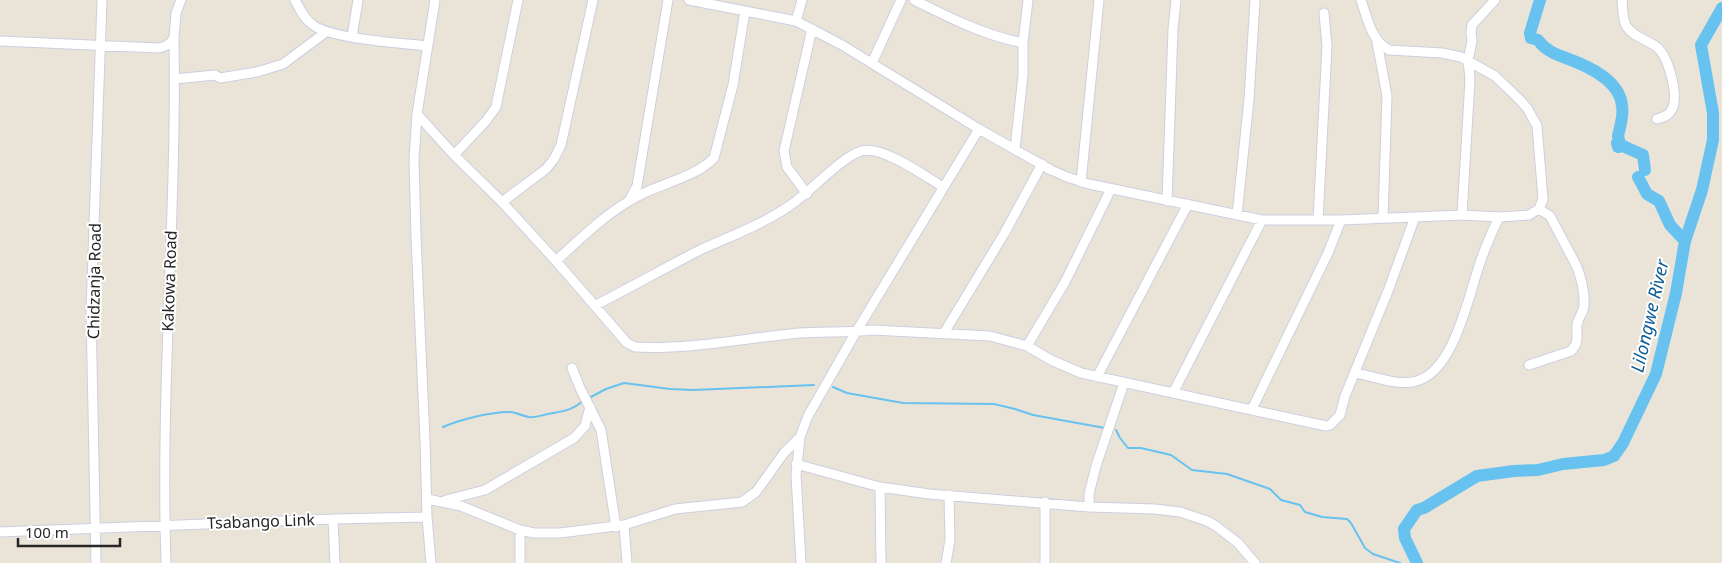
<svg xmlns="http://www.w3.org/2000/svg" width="1722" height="563" font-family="'Noto Sans',sans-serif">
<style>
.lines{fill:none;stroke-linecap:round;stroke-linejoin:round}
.stream{stroke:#67c2f0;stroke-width:2}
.river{stroke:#67c2f0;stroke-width:12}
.minor-casing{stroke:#cdcfe1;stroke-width:11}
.minor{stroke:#fff;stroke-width:9}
.labels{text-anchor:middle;stroke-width:4;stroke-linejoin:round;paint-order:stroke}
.street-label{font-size:16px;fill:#272727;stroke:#fff}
.water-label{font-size:18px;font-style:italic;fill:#0b5d97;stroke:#fff}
</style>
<rect width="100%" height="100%" fill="#eae4d8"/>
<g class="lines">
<!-- stream -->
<path class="stream" d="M833,387L847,393L903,403L994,404L1015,409L1033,415L1105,428
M589,398L606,389L624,383L670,389L693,390L814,385
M443,427C459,420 493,411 511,412C517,413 523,416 529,417C536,418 542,415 548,414C564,411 571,411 583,401
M1116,430L1120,438L1128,448H1141L1171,455L1192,470L1227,474L1270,489L1281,500L1300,505L1305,512L1322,517L1347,519L1351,523L1365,548L1373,554L1400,563"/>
<!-- river -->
<path class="river" d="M1540,0L1530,33L1531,38L1538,40C1545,50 1555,54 1566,58C1588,66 1620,80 1622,106C1624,115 1620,127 1618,136L1619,140L1617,143L1618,147L1623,146L1643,155L1645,170
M1638,177L1647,194L1659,201L1670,225L1685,241
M1417,563L1405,538L1404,529L1417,510L1424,508L1477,476L1514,471L1538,470L1563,464L1604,460L1614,456L1623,443L1656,374L1676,293L1685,241L1702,190L1713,140V113L1701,45L1722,8"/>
<defs>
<path id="minor" d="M295,0C300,9 304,19 313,25C332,39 401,43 427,46
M689,0L796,21L842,45L979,129L1051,170L1067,177L1089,184L1262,220H1341L1462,215L1499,217L1529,215L1539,209L1543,199L1537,126L1527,108L1519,99L1495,76L1461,57L1442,53L1389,50C1371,41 1367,17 1361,0
M914,0C950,18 984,35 1023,43
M1622,0C1623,8 1622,20 1627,27C1634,38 1650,40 1659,49C1669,60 1680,98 1671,111C1668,116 1663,117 1657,119
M796,21L802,0
M352,37L358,0
M0,41L158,48C165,47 169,45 174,38
M1377,42L1387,96L1383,218
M872,63L901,0
M174,79L215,75L220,78L257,72L283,64L326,32
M417,114L454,155L502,202L556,261L627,343L635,347C689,350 745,338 799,333C823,331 848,333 872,330L990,336L1027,346L1051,360L1081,373L1326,426L1330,425L1340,415L1345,396L1388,291L1415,217
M1015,149L1023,75V43L1028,0
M454,155L486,121L496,107L518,0
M1081,182L1099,0
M807,194L787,167L784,151L812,29
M630,199L637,186L668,0
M1167,201L1173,29L1176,0
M502,202L546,169L554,159L561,145L593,0
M1237,215L1249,99L1255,0
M1462,215L1470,79L1468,60L1472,41L1471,32L1472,25L1495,0
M1318,220L1327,46L1324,13
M556,261C581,238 607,212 638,196C662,183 694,178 714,158L733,85L745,11
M596,305C631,287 665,268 700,250C731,236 764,224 792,204C810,192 843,156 861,151C882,145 925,176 943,187
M944,333L1004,234L1042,164
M1027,346L1065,282L1111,189
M1529,365L1571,351C1580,342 1576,336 1577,325C1578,318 1583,313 1584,306C1585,293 1581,275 1575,263L1550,216L1539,209
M572,368L580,388L601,430L616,527
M1355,373C1373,376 1395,385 1412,382C1454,376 1468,296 1480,263C1485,247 1492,232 1499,217
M1097,377L1188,204
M1173,393L1262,220
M1252,409L1328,253L1341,220
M796,464L880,487L929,494L1089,507L1155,509L1180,512L1207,521L1216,526L1238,543L1255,563
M880,487L881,563
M427,499L461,506L520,530L534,533H560L624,525L675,509L742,502L756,492L784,453L800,437
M446,500L485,490L574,438L585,426L590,407
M1045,502V563
M1089,507V494L1096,466L1124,383
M333,519L335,563
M624,525L627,563
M0,532L333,519L427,517
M96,563L91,310L102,0
M166,563C160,388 177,213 174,38L176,13L181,0
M431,563L427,517L425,440L416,237L414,159L417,114L435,0
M520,563V530
M801,563L796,475L800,437L808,416L856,332L979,129
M946,563L950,540L949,495"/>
</defs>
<!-- minor casing -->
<use href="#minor" class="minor-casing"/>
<!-- minor -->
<use href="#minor" class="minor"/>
</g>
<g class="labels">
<!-- street labels -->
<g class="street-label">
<text transform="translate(94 281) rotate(-89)" y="6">Chidzanja Road</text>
<text transform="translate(169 281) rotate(-88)" y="6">Kakowa Road</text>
<text transform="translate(261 521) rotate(-2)" y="6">Tsabango Link</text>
</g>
<!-- water labels -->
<g class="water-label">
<text transform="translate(1650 316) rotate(-77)" y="6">Lilongwe River</text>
</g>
</g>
<!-- scale -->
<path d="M18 538v8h102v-8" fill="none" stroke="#272727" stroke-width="2.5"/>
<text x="25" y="538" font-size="15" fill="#272727" stroke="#ffffff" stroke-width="4" paint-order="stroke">100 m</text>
</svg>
